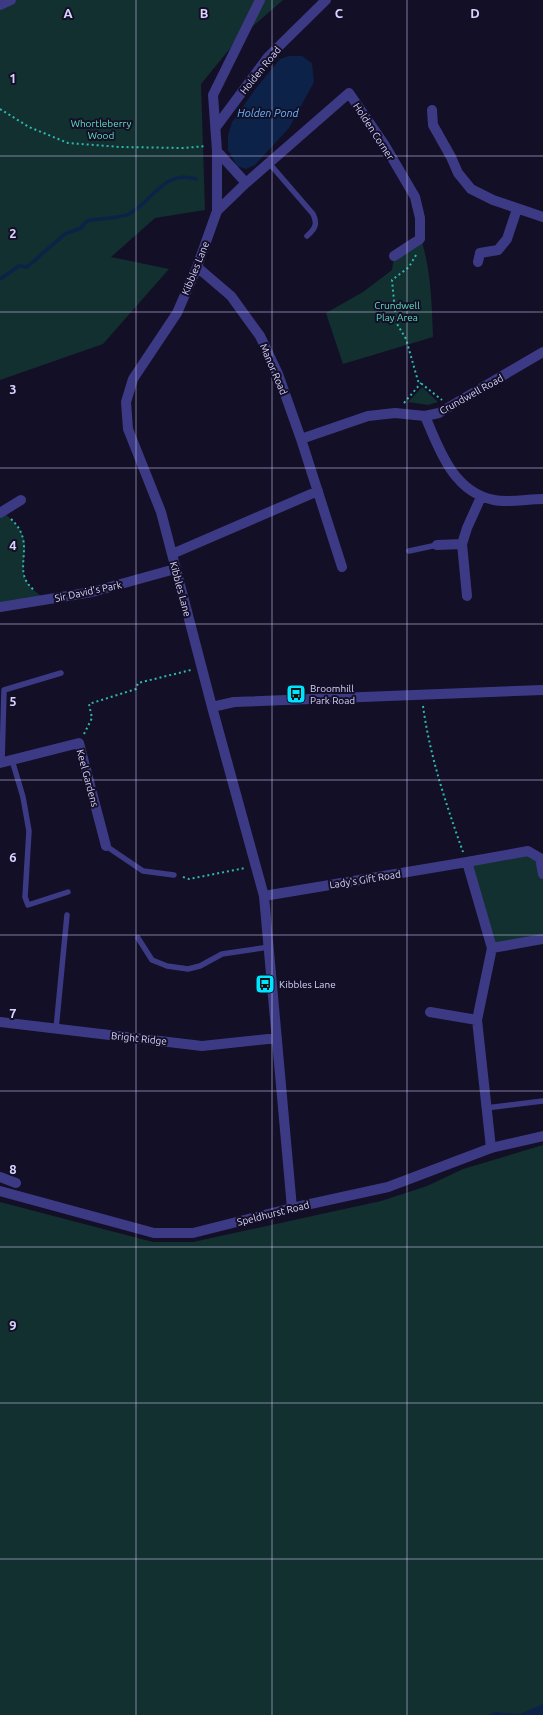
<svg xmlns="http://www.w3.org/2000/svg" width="543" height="1715" font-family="Ubuntu,sans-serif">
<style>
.green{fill:#12302f}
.water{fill:#0c2248}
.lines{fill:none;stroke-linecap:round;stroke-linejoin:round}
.stream{stroke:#0c2248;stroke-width:3.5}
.path{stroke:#2fb8b0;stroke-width:2;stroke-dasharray:2 3;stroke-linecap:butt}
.service{stroke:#3d3a85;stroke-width:5.5}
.minor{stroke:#3d3a85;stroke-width:10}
.tertiary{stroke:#3d3a85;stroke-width:10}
.grid{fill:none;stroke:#d9d4ff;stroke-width:1;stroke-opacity:0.55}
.labels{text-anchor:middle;stroke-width:4;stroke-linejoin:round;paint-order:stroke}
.street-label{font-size:10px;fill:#d9d4ff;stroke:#130f26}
.park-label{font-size:10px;fill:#5fe0c0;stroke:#130f26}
.poi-label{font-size:10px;fill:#d9d4ff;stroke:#130f26;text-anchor:start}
.water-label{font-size:11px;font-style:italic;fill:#62b6ff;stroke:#130f26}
.grid-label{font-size:13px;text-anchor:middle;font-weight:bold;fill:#d9d4ff;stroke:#130f26;stroke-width:4;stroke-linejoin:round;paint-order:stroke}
</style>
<rect width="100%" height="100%" fill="#130f26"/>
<!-- green -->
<path class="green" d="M0,0H283L237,40L201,84L205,210L155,218L111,257L169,269L103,344L0,380Z
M422,242C431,272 432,306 433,337L343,364L326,313L363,292L392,270L394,256Z
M422,387L438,402L428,405L408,402Z
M3,512C14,522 27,533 25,550C24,560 22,569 25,578C28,587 39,594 46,600L0,607V513Z
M528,851L540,858L543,874V939L492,948L467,862Z
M543,1145V1715H0V1202L153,1242H193L381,1201L427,1186L463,1169Z"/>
<!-- water -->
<path class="water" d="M289,56H302L312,63L314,82L289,128L255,165L246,169L237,166L228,150V135L232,122L256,88L280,59Z
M543,1704V1715H488L495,1712L520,1714Z"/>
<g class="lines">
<!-- stream -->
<path class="stream" d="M0,279L19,266L27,267L65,234L81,228L87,221C96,219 122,218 129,214C153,201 164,169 196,179"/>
<!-- path -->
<path class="path" d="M0,109L29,127L68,143L120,147L184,148L206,146
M416,255L409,267L392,280L396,322L406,339L418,381L442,400
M404,403L421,383
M11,519C39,545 9,570 34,590
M423,706C430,757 446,804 463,852
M84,734L92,718L89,704L136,689L138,683L191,670
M183,877L189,879L245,868"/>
<!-- service -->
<path class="service" d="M269,163L313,214C318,224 315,229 307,236
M409,551L437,545
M12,760L23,797L29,831L25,897L28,905L68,892
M2,762L4,690L61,673
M106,846L143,871L174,875
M138,938L152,960L167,966L188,969L200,966L222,954L269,947
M56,1029L67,915
M486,1108L543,1101"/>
<!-- minor -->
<path class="minor" d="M260,0L213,95L217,151V211L197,267L177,313L133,379L126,402L128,429L161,512L212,707L264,896L292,1208
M0,5L11,0
M432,110L433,125L451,157L458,173L471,189L493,200L543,217
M216,127L268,57L326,0
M217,151L246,183
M217,211L246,183L349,93L384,144L415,197L420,218V239L394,256
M478,262L480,253L498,250L507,239L517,209
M197,267L231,296L260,336L278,374L301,439L342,567
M425,416C439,449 453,492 494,500C509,503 528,499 543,499
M301,439L368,416L395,413L425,416L439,413L543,352
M0,513L21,500
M437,545L462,544
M172,554L318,491
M467,596L462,544L467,528L481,497
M0,607L92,592L175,569
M212,707L234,702L543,690
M0,763L79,743L106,846
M467,862L528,851L540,858L543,874
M264,896L467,862L492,948L477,1020L491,1148
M492,948L543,939
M430,1012L477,1020
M0,1022L202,1046L277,1038
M0,1177L16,1183"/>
<!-- tertiary -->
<path class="tertiary" d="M0,1191L154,1233H193L292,1208L388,1187L491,1148L543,1136"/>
</g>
<!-- grid -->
<path class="grid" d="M136,0V1715M272,0V1715M407,0V1715M0,156H543M0,312H543M0,468H543M0,624H543M0,780H543M0,935H543M0,1091H543M0,1247H543M0,1403H543M0,1559H543"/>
<!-- icons -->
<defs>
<symbol id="bus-square" viewBox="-11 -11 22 22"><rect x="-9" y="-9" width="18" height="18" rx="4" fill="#00e5ff" stroke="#130f26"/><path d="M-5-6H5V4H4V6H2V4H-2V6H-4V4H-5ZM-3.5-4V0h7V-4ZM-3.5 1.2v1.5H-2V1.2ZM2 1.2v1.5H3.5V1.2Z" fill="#111"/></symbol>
</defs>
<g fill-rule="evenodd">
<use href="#bus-square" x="285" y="683" width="22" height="22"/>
<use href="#bus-square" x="254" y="973" width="22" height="22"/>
</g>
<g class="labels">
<!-- street labels -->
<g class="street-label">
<text transform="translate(260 70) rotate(-51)" y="4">Holden Road</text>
<text transform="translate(374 131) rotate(57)" y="4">Holden Corner</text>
<text transform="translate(195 268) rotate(-68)" y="4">Kibbles Lane</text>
<text transform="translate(274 369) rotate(67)" y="4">Manor Road</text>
<text transform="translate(471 394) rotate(-29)" y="4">Crundwell Road</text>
<text transform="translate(181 589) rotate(75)" y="4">Kibbles Lane</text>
<text transform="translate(88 591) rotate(-12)" y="4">Sir David's Park</text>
<text transform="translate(88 778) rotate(75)" y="4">Keel Gardens</text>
<text transform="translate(365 879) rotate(-9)" y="4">Lady's Gift Road</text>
<text transform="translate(139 1038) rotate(6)" y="4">Bright Ridge</text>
<text transform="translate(273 1213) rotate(-14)" y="4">Speldhurst Road</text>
</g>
<!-- park labels -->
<g class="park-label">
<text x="101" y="127">Whortleberry<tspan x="101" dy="12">Wood</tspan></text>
<text x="397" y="309">Crundwell<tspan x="397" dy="12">Play Area</tspan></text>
</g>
<!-- poi labels -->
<g class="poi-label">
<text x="310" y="692">Broomhill<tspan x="310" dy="12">Park Road</tspan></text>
<text x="279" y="988">Kibbles Lane</text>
</g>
<!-- water labels -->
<g class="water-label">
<text x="268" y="117">Holden Pond</text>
</g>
</g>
<g class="grid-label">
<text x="68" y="18">A</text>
<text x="204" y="18">B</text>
<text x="339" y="18">C</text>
<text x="475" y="18">D</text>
<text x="13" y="83">1</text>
<text x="13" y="238">2</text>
<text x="13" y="394">3</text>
<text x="13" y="550">4</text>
<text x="13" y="706">5</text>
<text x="13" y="862">6</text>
<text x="13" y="1018">7</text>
<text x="13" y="1174">8</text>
<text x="13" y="1330">9</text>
</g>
</svg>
